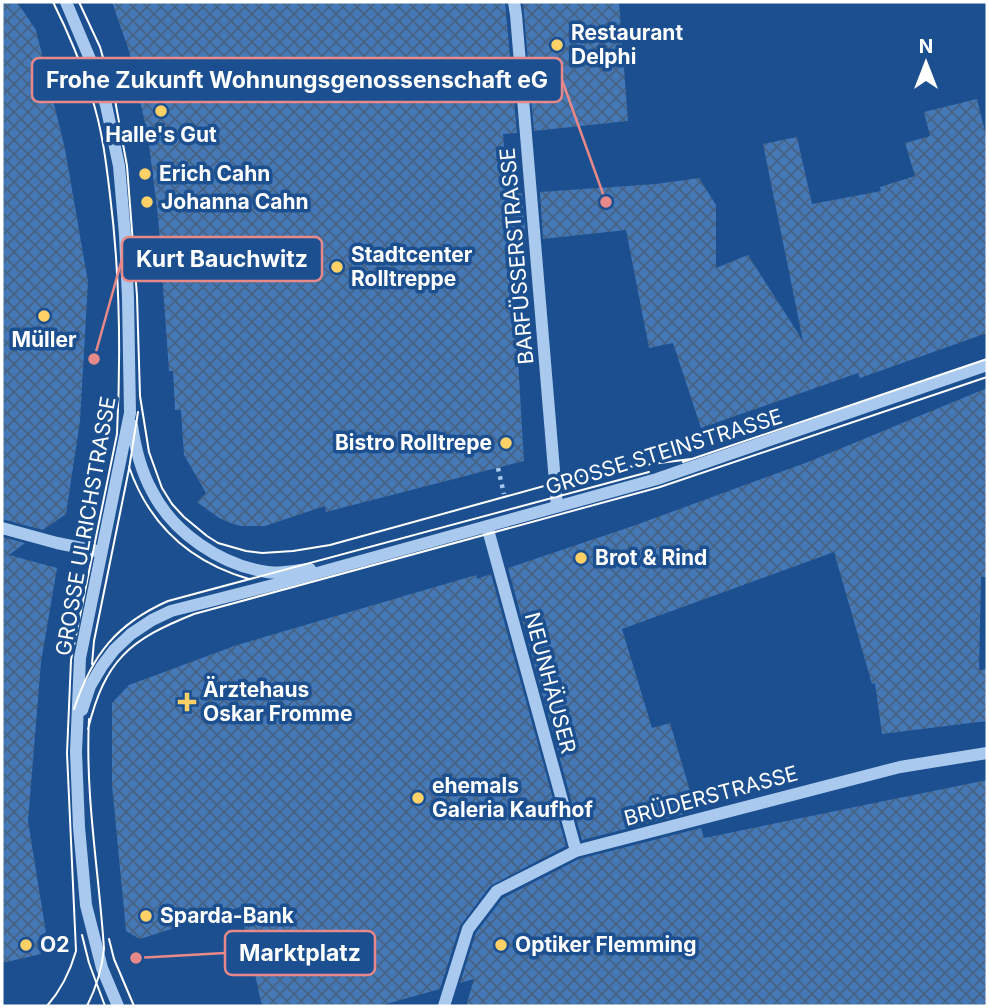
<svg xmlns="http://www.w3.org/2000/svg" width="989" height="1008" font-family="Inter,sans-serif">
<style>
.building{fill:url(#building-cross-hatch)}
.lines{fill:none;stroke-linecap:round;stroke-linejoin:round}
.path{stroke:#a9c9ee;stroke-width:4.5;stroke-dasharray:3.5 5;stroke-linecap:butt}
.minor{stroke:#a9c9ee;stroke-width:12}
.tram{stroke:#fff;stroke-width:2}
.poi-dot{fill:#ffd166;stroke:#1b4f8f;stroke-width:2.5}
.labels{text-anchor:middle;stroke-width:7;stroke-linejoin:round;paint-order:stroke}
.poi-label{font-size:21px;font-weight:bold;fill:#fff;stroke:#1b4f8f;text-anchor:start}
.street-label{font-size:21px;fill:#fff;stroke:#1b4f8f}
.leader{fill:none;stroke:#e88989;stroke-width:2.5}
.callout-dot{fill:#e88989;stroke:#1b4f8f;stroke-width:2.5}
.callout{fill:#1b4f8f;stroke:#e88989;stroke-width:2.5}
.callout-label{font-size:23px;text-anchor:middle;font-weight:bold;fill:#fff}
</style>
<defs>
<pattern id="building-cross-hatch" width="8" height="8" patternUnits="userSpaceOnUse" patternTransform="scale(1.75)"><rect width="8" height="8" fill="#4478b7"/><path d="M0 0l8 8M0 8l8-8" fill="none" stroke="#486282"/></pattern>
</defs>
<rect width="100%" height="100%" fill="#1b4f8f"/>
<!-- building -->
<path class="building" d="M2,2H17L36,30L65,149L88,282L80,421L66,514L43,530L2,519Z
M112,2H505L517,133L503,134L508,194L522,193L526,241L511,242L524,461L326,512L325,506L265,526H241L230,523L219,518L197,502L206,493L184,455L181,410H175L173,371H169L158,217L148,137L129,51Z
M523,2H619L628,121L534,131Z
M977,99L987,140V333L860,378L858,373L701,428L673,343L649,348L626,230L543,239L540,192L656,184L699,178L716,205V268L748,255L803,341L763,144L797,137L812,204L881,191L880,187L915,176L905,143L930,136L924,112Z
M987,388V577H981L979,670L987,669V721L882,734L875,683L872,684L834,552L622,629L652,728L670,723L696,811L582,840L508,568L633,526L808,462Z
M2,537L25,543L9,555L57,568L41,662L28,821L47,939L41,954L2,963Z
M491,574L566,846L490,886L460,926L440,989L379,1006H262L240,907L140,939L126,931L112,785V703L129,685L237,645L476,575L477,579Z
M987,780V1006H466L474,979L460,983L476,933L503,898L579,859L701,828L704,838Z"/>
<g class="lines">
<!-- path -->
<path class="path" d="M498,468L504,494"/>
<!-- minor -->
<path class="minor" d="M66,2L90,59L106,105L119,166L125,235L128,298L130,413L80,658L76,752L79,827L86,905L102,968L118,1006
M514,2L516,15L557,506
M132,425C135,447 141,471 152,491C173,533 221,565 267,572C281,574 296,570 310,569
M487,526L576,851
M2,528L57,543L101,552
M82,710L90,686L102,666L114,650L131,634L152,620L171,611L281,583L657,479L987,365
M444,1006L468,929L497,891L576,851L900,767L987,753"/>
<!-- tram -->
<path class="tram" d="M79,2L100,47L115,100L127,166L137,296L140,396L149,452L162,488L172,504L184,517L207,536L218,543L246,551L262,553L293,551L330,545L573,478L612,469L691,459
M683,462L987,359
M129,467C149,524 190,562 249,579
M92,664L94,641L129,469L138,412
M74,709C92,655 116,624 168,601L649,472
M88,729C105,660 129,640 194,614L660,487L987,377
M82,935L89,963L105,1006
M109,939L114,959L134,1006
M47,1006C61,990 70,972 76,951L67,753L71,660L117,434C121,354 120,274 110,195C106,161 102,128 91,95C81,63 68,32 53,2
M87,1006C96,988 102,969 104,949C99,872 85,796 89,719"/>
</g>
<!-- markers -->
<g class="poi-dot">
<circle cx="557" cy="45" r="7"/>
<circle cx="161" cy="111" r="7"/>
<circle cx="145" cy="174" r="7"/>
<circle cx="147" cy="202" r="7"/>
<circle cx="337" cy="267" r="7"/>
<circle cx="44" cy="316" r="7"/>
<circle cx="506" cy="443" r="7"/>
<circle cx="581" cy="558" r="7"/>
<path d="M183.5 691.5h7v7h7v7h-7v7h-7v-7h-7v-7h7z"/>
<circle cx="418" cy="798" r="7"/>
<circle cx="146" cy="916" r="7"/>
<circle cx="26" cy="945" r="7"/>
<circle cx="501" cy="945" r="7"/>
</g>
<g class="labels">
<!-- poi labels -->
<g class="poi-label">
<text x="571" y="40">Restaurant<tspan x="571" dy="24">Delphi</tspan></text>
<text x="161" y="142" text-anchor="middle">Halle's Gut</text>
<text x="159" y="181">Erich Cahn</text>
<text x="161" y="209">Johanna Cahn</text>
<text x="351" y="262">Stadtcenter<tspan x="351" dy="24">Rolltreppe</tspan></text>
<text x="44" y="347" text-anchor="middle">Müller</text>
<text x="492" y="450" text-anchor="end">Bistro Rolltrepe</text>
<text x="595" y="565">Brot &amp; Rind</text>
<text x="203" y="697">Ärztehaus<tspan x="203" dy="24">Oskar Fromme</tspan></text>
<text x="432" y="793">ehemals<tspan x="432" dy="24">Galeria Kaufhof</tspan></text>
<text x="160" y="923">Sparda-Bank</text>
<text x="40" y="952">O2</text>
<text x="515" y="952">Optiker Flemming</text>
</g>
<!-- street labels -->
<g class="street-label">
<text transform="translate(517 256) rotate(-95)" y="7">BARFÜSSERSTRASSE</text>
<text transform="translate(664 452) rotate(-17)" y="7">GROSSE STEINSTRASSE</text>
<text transform="translate(86 526) rotate(-80)" y="7">GROSSE ULRICHSTRASSE</text>
<text transform="translate(550 683) rotate(75)" y="7">NEUNHÄUSER</text>
<text transform="translate(711 796) rotate(-15)" y="7">BRÜDERSTRASSE</text>
</g>
</g>
<!-- callouts -->
<path class="leader" d="M606 202L562 80M94 359L122 259M136 958L225 953"/>
<g class="callout-dot">
<circle cx="606" cy="202" r="7"/>
<circle cx="94" cy="359" r="7"/>
<circle cx="136" cy="958" r="7"/>
</g>
<g class="callout">
<rect x="32" y="58" width="530" height="44" rx="7"/>
<rect x="122" y="237" width="200" height="44" rx="7"/>
<rect x="225" y="931" width="150" height="44" rx="7"/>
</g>
<g class="callout-label">
<text x="297" y="88">Frohe Zukunft Wohnungsgenossenschaft eG</text>
<text x="222" y="267">Kurt Bauchwitz</text>
<text x="300" y="961">Marktplatz</text>
</g>
<!-- border -->
<rect width="989" height="1008" fill="none" stroke="#ffffff" stroke-width="7"/>
<!-- north arrow -->
<g transform="translate(926 63)" stroke="#1b4f8f" stroke-width="5" paint-order="stroke">
<path d="M0-5L12 26L0 18L-12 26Z" fill="#ffffff"/>
<text y="-10" font-size="19" font-weight="bold" text-anchor="middle" fill="#ffffff">N</text>
</g>
</svg>
